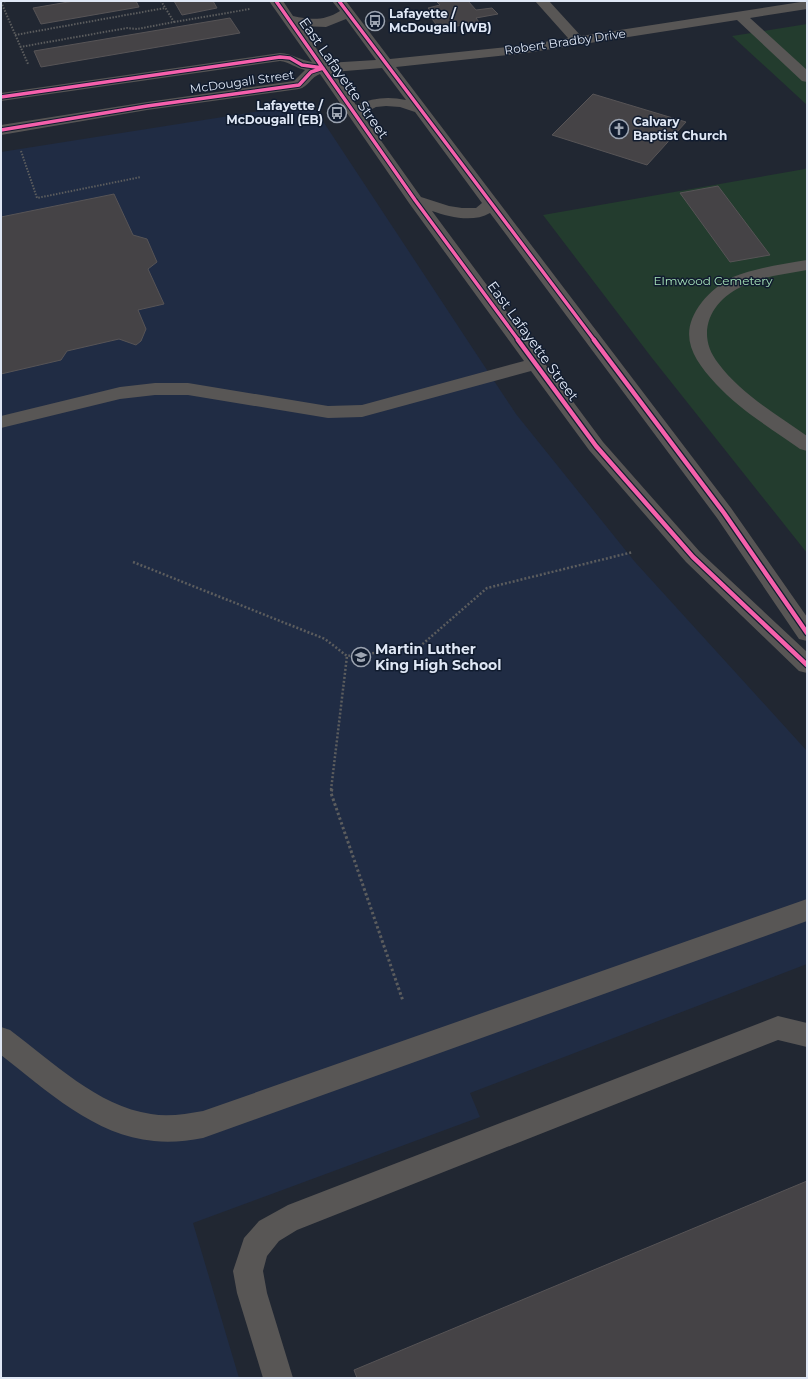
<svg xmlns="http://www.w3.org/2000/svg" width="808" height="1379" font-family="Montserrat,sans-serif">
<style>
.built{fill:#202c44}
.green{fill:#233c2e}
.building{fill:#454346;stroke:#575456}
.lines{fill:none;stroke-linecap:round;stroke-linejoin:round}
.path-far2{stroke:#5c5d5e;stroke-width:2;stroke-dasharray:1.5 1.5;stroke-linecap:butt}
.path-far1{stroke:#5c5d5e;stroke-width:2.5;stroke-dasharray:2 2;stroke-linecap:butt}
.path{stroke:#5c5d5e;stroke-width:3;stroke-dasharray:2.5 2.5;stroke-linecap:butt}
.minor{fill:#585655;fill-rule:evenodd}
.cycleway-far1-casing{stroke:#111c2f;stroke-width:5.5}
.cycleway-casing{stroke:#111c2f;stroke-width:7}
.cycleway-far1{stroke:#f560ab;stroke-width:3.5}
.cycleway{stroke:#f560ab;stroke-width:4.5}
.labels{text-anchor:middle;stroke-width:3;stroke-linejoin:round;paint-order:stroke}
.far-poi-label{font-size:12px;font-weight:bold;fill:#dfe7f5;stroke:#111c2f;text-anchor:start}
.far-street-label{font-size:12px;fill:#dfe7f5;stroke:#111c2f}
.far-park-label{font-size:12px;fill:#a6e1b8;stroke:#111c2f}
.street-label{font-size:14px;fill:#dfe7f5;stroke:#111c2f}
.poi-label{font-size:14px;font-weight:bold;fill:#dfe7f5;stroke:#111c2f;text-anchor:start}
</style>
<rect width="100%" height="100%" fill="#212732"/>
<!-- built -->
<path class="built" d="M311,103L516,414L635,562L807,751V964L470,1093L480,1117L193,1223L239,1378H1V152Z"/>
<!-- green -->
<path class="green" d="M807,24V105L732,36Z
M807,167V553L652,358L543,215L805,169Z"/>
<!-- building -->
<path class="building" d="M74,1H136L139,7L41,24L33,8Z
M174,1H213L217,8L182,15Z
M436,1H468L476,10L492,8L498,14L476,18L479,22L440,29L432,19L437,18L428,8L440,5Z
M230,18L240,33L41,67L34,51Z
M593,94L686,122L647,165L552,135Z
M718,186L770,255L730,262L680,193Z
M114,194L133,235L147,239L157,262L148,269L164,304L138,310L146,329L141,341L136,345L119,339L67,351L61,360L1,374V217Z
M807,1181V1378H357L354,1370Z"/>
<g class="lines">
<!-- path-far2 -->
<path class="path-far2" d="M1,2L28,64
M1,2L7,1
M174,22L250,9
M15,35L165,8
M20,47L127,28L137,29L174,22L161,1
M21,151L37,198L141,177"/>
<!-- path-far1 -->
<path class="path-far1" d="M133,562L325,639L347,656L418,648L487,588L633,552
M331,790L347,656"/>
<!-- path -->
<path class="path" d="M332,789L331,793L403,1001"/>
<!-- minor -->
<path class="minor" d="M269,1H283L293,16C311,20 324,21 340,11L332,1H346L390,59L526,45L568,38L535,1H549L581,36L807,1V9L750,18L807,70V82L802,81L737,20L526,53L396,67L731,508L807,617V641L799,639L717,518L490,213C473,223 449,217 432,211L603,442L700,552L807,652V673L799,671L686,562L589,450L531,371L362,417L328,418L188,395H155L120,399L1,428V416L120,387L155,383H188L328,406L362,405L524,361L409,203L320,74C311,77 308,87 299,89L147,110L1,135V125L147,102L294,81L305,70C296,68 289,62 280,61L1,101V93L280,53C293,54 300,60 312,62ZM346,19L376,60L327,63L300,26L326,27ZM382,68L406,100C388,96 372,98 356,105L333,72ZM386,106L400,107L415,112L482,203L476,208H462L449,206L421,197L362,114L376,107Z
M807,260V270C786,274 764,276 745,285C712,299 694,332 718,363C741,394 776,414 807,436V451L800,449C772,429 740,410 716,384C692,358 677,334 702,302C710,292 721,283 733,277C756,268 783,264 807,260Z
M807,899V921L203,1138C187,1141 170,1143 154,1141C95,1136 46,1090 1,1055V1027L10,1030C53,1062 97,1106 151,1114C168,1117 186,1114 203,1111Z
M778,1016L807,1023V1047L778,1040L297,1230L279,1241L267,1256L263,1271L267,1293L293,1378H263L237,1293L233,1271L244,1238L259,1221L288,1205Z"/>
<defs>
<path id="cycleway-far1" d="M276,1L415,200L519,341
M339,1L595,341
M1,97L280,57L290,58L302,65L323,68L311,72L299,85L147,106L1,130"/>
<path id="cycleway" d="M518,340L596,446L693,557L807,665
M594,340L724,513L807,633"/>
</defs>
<!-- cycleway-far1 casing -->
<use href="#cycleway-far1" class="cycleway-far1-casing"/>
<!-- cycleway casing -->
<use href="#cycleway" class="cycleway-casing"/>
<!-- cycleway-far1 -->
<use href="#cycleway-far1" class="cycleway-far1"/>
<!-- cycleway -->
<use href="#cycleway" class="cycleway"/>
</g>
<!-- icons -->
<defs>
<symbol id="bus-ring" viewBox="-11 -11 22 22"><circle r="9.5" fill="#111c2f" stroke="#9ca4b1" stroke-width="1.5"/><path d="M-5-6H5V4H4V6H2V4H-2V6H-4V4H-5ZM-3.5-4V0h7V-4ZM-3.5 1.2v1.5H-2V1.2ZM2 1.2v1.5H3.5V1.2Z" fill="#9ca4b1"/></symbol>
<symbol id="church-ring" viewBox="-11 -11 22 22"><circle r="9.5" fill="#111c2f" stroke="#9ca4b1" stroke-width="1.5"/><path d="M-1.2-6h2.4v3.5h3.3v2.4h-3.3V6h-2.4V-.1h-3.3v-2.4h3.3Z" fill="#9ca4b1"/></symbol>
<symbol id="school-ring" viewBox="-11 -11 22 22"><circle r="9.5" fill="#111c2f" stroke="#9ca4b1" stroke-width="1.5"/><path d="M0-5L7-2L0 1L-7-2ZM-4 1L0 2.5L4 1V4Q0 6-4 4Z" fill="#9ca4b1"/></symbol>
</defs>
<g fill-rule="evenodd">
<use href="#bus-ring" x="364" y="10" width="22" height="22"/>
<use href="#bus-ring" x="326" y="102" width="22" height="22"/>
<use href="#church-ring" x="608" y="118" width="22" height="22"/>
<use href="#school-ring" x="350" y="646" width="22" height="22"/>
</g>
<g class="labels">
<!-- far-poi labels -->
<g class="far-poi-label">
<text x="389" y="18">Lafayette /<tspan x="389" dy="14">McDougall (WB)</tspan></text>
<text x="323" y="110" text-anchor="end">Lafayette /<tspan x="323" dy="14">McDougall (EB)</tspan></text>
<text x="633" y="126">Calvary<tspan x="633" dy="14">Baptist Church</tspan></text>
</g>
<!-- far-street labels -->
<g class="far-street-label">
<text transform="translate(565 42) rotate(-8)" y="4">Robert Bradby Drive</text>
<text transform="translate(242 82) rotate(-8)" y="4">McDougall Street</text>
</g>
<!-- far-park labels -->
<g class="far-park-label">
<text x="713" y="285">Elmwood Cemetery</text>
</g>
<!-- street labels -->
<g class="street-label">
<text transform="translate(344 78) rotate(55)" y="5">East Lafayette Street</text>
<text transform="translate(533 341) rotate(54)" y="5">East Lafayette Street</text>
</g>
<!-- poi labels -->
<g class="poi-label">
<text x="375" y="654">Martin Luther<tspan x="375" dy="16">King High School</tspan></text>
</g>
</g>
<!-- border -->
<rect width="808" height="1379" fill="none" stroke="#dfe7f5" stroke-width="4"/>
</svg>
